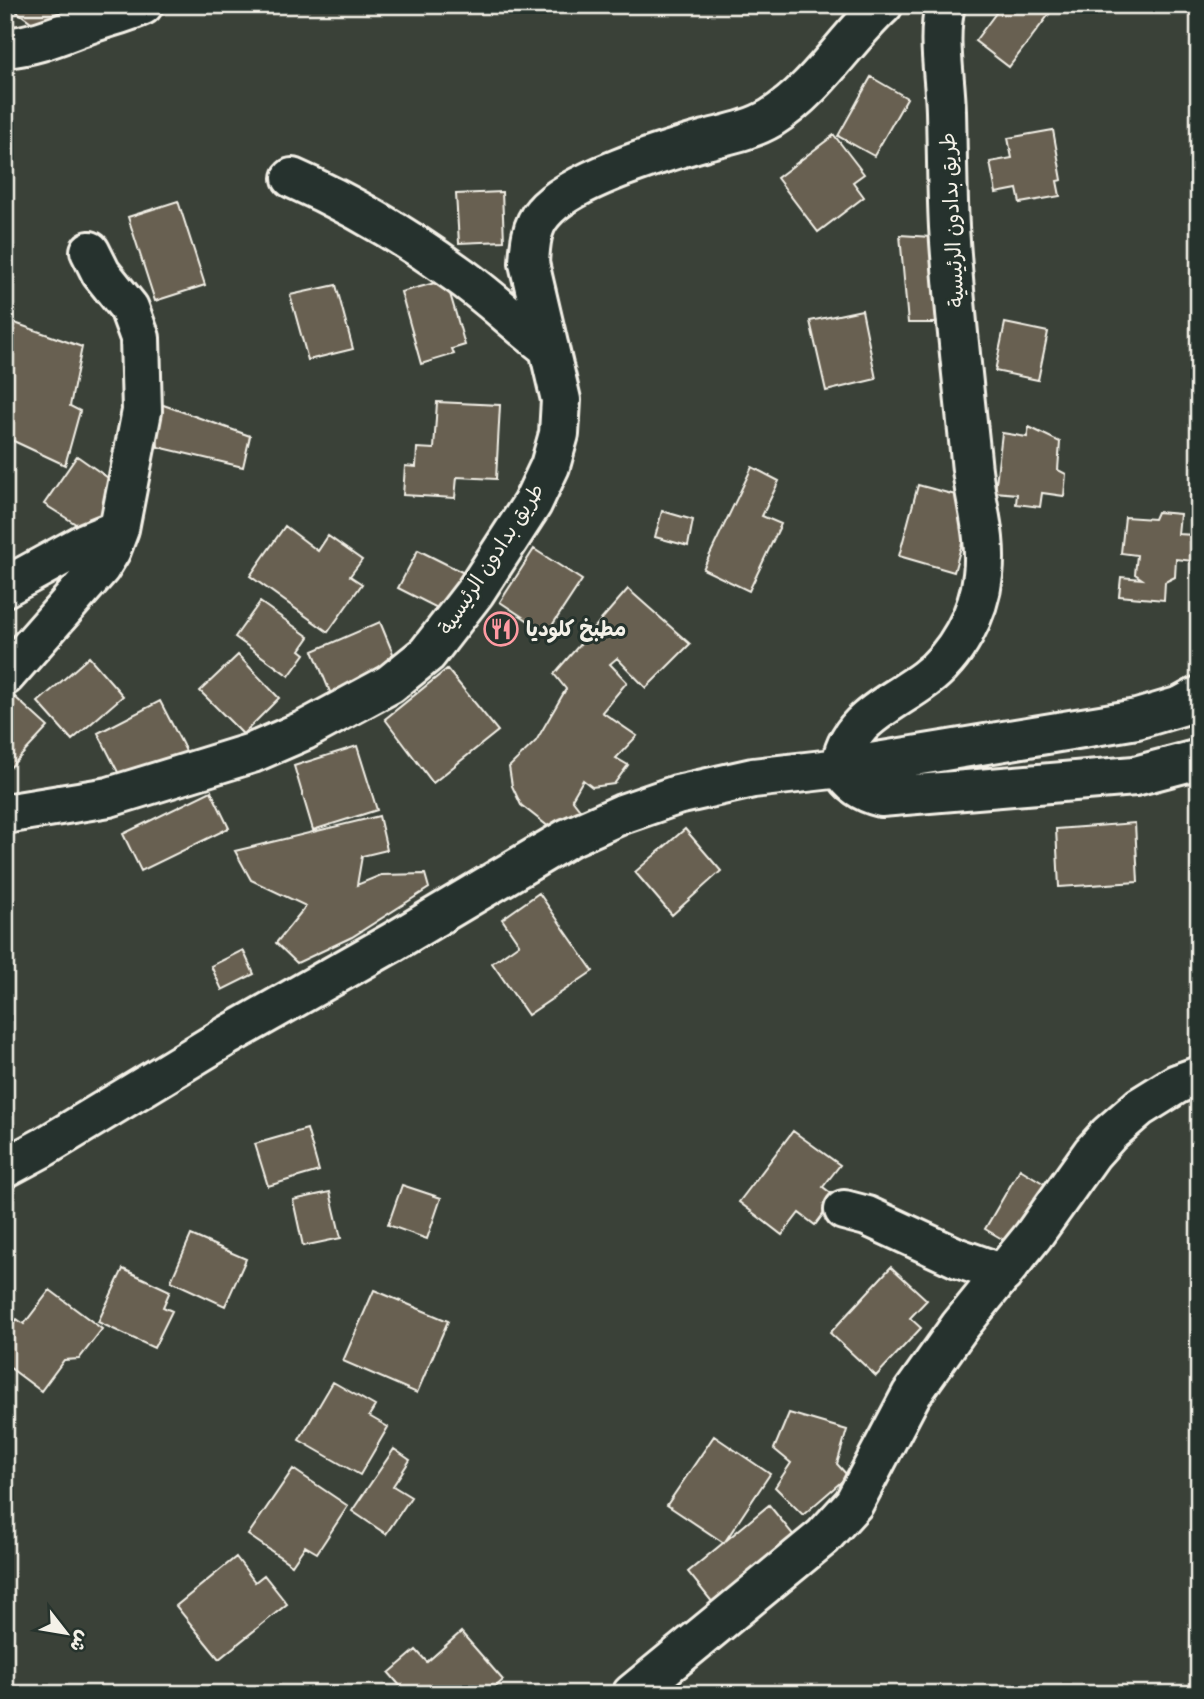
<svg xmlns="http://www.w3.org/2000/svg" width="1204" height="1699" font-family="'Gochi Hand','Playpen Sans Arabic',sans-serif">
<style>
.building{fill:#686151;stroke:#f4f1e8;stroke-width:2}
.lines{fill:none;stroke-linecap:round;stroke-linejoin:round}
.minor-casing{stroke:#f4f1e8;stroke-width:44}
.minor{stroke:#26332d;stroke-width:38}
.labels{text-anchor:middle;stroke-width:6;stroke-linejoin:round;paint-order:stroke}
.street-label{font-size:21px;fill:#f4f1e8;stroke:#26332d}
.poi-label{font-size:21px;font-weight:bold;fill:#f4f1e8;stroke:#26332d;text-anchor:start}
</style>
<rect width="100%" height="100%" fill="#3a4138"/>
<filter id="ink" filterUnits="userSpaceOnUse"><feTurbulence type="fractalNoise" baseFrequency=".0143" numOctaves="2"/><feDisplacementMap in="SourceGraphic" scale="14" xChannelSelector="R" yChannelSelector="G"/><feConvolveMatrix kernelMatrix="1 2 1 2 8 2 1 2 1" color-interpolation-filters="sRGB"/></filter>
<g filter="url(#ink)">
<!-- building -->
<path class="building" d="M8,5H78L34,24Z
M1002,5H1056L1009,67L975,41Z
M871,77L907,98L874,156L838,136Z
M1053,130L1062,180L1057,181L1060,196L1020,203L1017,189L996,193L990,162L1012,158L1008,138Z
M834,135L864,174L853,182L864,197L818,232L777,178Z
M502,192L504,241L459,243L456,194Z
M178,201L205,285L155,301L128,217Z
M900,235L946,238L953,323H908Z
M446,280L465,345L452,349L454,354L421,364L401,292Z
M336,285L353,349L308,360L290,295Z
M862,310L876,379L826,391L810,321Z
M12,322L82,347L70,406L80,411L65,465L5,437V379Z
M1005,323L1048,332L1038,380L995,371Z
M155,402L250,436L243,467L158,447Z
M437,402L500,405L496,479L457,477L455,498L403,495L405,466L416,467L417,448L434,449Z
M1029,427L1060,442L1058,470L1066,474L1064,496L1042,493L1040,507L1016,504L1017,494L995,492L1002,433L1027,437Z
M77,456L121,487L87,531L44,504Z
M752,467L779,481L762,516L781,524L749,591L703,569Z
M918,485L974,500L954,572L899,556Z
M662,511L693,520L688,546L655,537Z
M1157,512L1180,514L1178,534L1195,535L1193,561L1176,559L1175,577L1165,582L1164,600L1119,596L1121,577L1142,579L1135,574L1137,555L1121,553L1125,517L1154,519Z
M285,526L318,551L328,536L362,560L350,576L362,584L328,632L250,576Z
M534,549L582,580L547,633L500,602Z
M418,550L474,578L455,617L398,588Z
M628,589L690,644L646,688L617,658L610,664L627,682L602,712L637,736L616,758L628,765L614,784L592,787L583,780L572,799L582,812L554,831L521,805L512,786L509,767L536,741L566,689L554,674Z
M260,602L309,637L300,650L305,654L289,676L235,637Z
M380,622L399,668L332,697L313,651Z
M238,655L279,698L243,734L200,691Z
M89,657L123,696L72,740L38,702Z
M447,669L498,731L433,783L385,719Z
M15,697L48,727L5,773V708Z
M160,701L188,755L126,788L98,733Z
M357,746L377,810L313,830L294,766Z
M211,791L229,828L141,871L123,834Z
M379,816L387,850L362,856L357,885L381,875L425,874L429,888L352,937L297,963L276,943L306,906L251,880L235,851Z
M1135,823L1138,882L1059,887L1056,829Z
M685,829L721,871L672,915L635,872Z
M539,893L593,971L528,1015L492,963L519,944L502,919Z
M243,950L254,974L222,990L211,966Z
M307,1129L319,1171L268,1186L255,1144Z
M793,1131L840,1165L823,1187L836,1197L815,1225L799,1213L782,1235L739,1202Z
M1020,1169L1056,1191L1021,1250L985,1229Z
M402,1185L441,1198L427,1239L388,1225Z
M330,1192L341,1238L303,1246L293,1200Z
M191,1235L246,1259L225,1306L171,1281Z
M891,1267L927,1300L910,1318L921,1328L876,1376L830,1333Z
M123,1269L170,1291L163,1307L172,1311L154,1348L98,1322Z
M50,1290L102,1329L79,1359L64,1360L41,1391L5,1364V1334L17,1319L24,1324Z
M374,1290L448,1321L417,1393L343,1361Z
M333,1382L375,1406L369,1416L388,1427L360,1475L299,1440Z
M789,1413L847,1430L837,1464L848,1476L803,1515L775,1487L791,1463L774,1449Z
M714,1436L770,1474L724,1543L667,1505Z
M394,1449L410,1460L393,1486L411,1497L386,1534L352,1511Z
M293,1469L348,1506L317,1553L305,1546L292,1565L248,1535Z
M769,1505L795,1537L713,1603L688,1572Z
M236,1557L255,1582L264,1575L287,1604L219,1659L176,1606Z
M461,1632L503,1680L488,1694H407L389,1673L416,1650L427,1662Z"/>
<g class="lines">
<defs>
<path id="minor" d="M5,48C38,45 60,34 91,23C108,17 126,13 143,5
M292,178C349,203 405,236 456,273C489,296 517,324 549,348
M5,587L87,542L119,529L142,411L140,338L129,308L101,273L90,251
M5,676L100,568L111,550L119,529
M841,768C845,720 892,704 925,679C956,656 979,614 983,575C988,536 974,498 971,460C963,382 954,305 949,227C947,188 947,149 946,111C945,75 937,41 945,5
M841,768C851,785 862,792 881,797L1135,776L1199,759
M5,814L109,797L252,753L305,730L390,684L427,654L475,592L532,504L550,466L559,434L561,400L529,263C530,246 531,226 543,213C570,180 664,152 706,140C728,134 751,130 771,118C817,89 844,41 883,5
M5,1168L44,1147L227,1036L393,942L568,838L622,814L677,795L753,778L841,768L1137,719L1181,706L1199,696
M844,1210L867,1216L958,1258L1003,1274
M632,1694L823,1537L854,1503L911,1395L960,1326L1033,1236L1092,1153L1109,1134L1140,1107L1177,1084L1199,1076"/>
</defs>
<!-- minor casing -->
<use href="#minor" class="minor-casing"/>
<!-- minor -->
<use href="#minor" class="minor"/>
</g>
</g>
<!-- icons -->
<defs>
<symbol id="restaurant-ring" viewBox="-11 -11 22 22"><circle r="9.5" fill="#26332d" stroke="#ff9aa2" stroke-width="1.5"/><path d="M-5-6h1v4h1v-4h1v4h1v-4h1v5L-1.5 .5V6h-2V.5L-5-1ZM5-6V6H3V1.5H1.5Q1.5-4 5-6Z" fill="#ff9aa2"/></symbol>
</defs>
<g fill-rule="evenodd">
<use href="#restaurant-ring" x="482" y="610" width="38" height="38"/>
</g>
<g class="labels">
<!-- street labels -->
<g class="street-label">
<text transform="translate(952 220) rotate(-93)" y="7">طريق بدادون الرئيسية</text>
<text transform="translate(491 559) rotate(-57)" y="7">طريق بدادون الرئيسية</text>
</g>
<!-- poi labels -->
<g class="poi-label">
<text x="526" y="636">مطبخ كلوديا</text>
</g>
</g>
<!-- margin -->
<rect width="1204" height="1699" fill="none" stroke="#26332d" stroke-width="28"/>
<rect x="14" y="14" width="1176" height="1671" fill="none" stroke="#f4f1e8" stroke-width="2.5" filter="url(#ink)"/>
<!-- north arrow -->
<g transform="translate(66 1633) rotate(121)" stroke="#26332d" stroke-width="5" paint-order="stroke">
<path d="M0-5L12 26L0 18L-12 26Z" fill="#f4f1e8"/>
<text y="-10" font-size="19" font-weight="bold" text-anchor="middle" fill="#f4f1e8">ش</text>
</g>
</svg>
